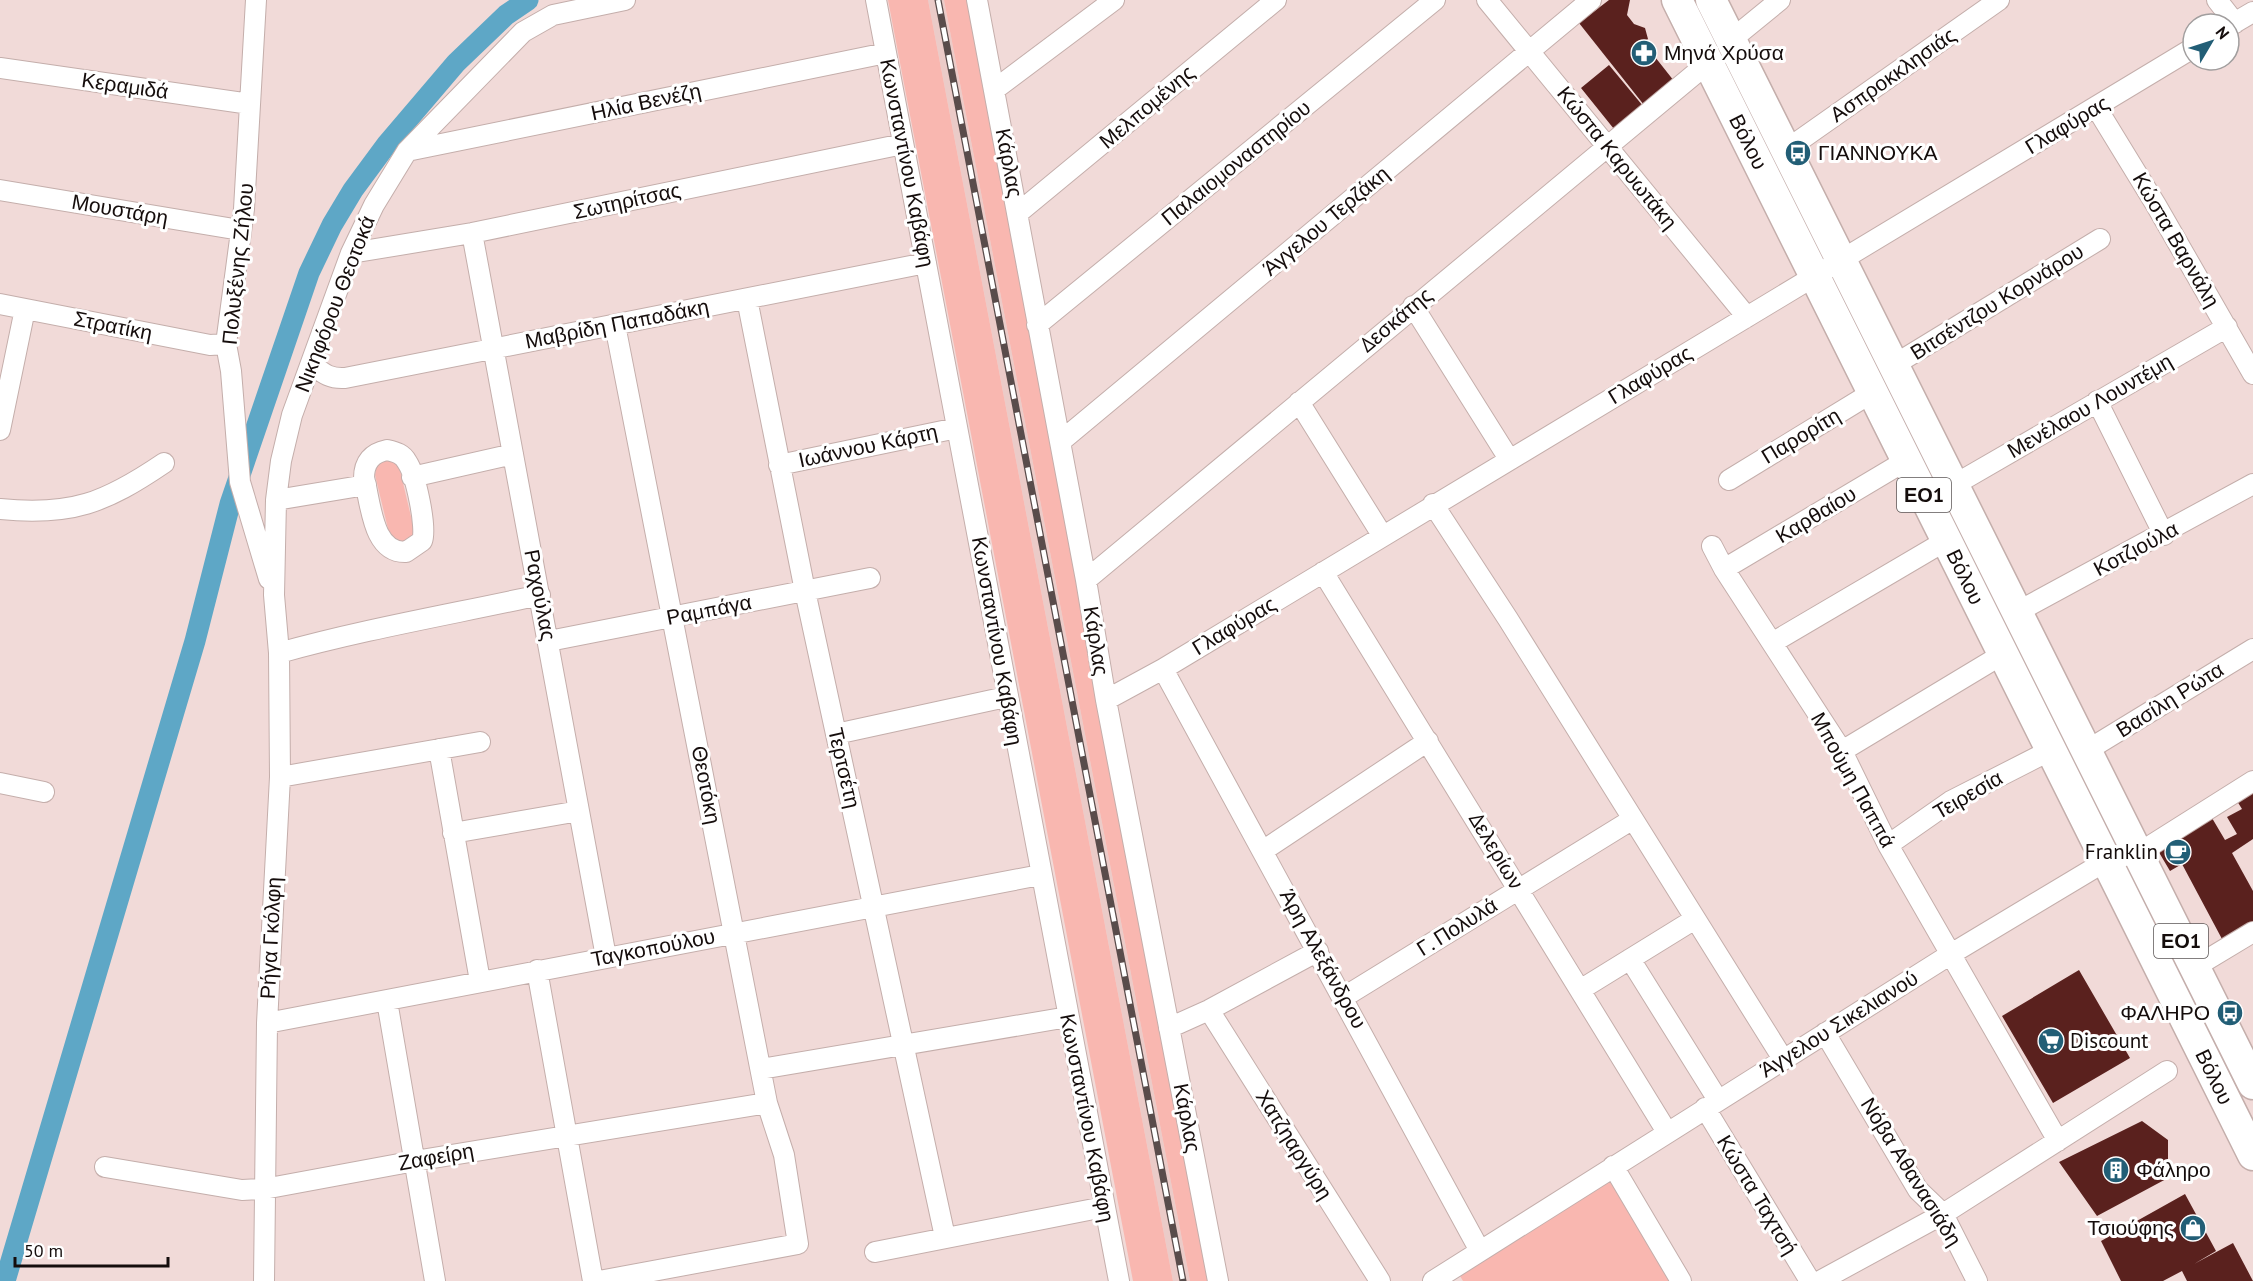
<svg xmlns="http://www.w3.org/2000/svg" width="2253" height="1281" font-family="'PT Sans',sans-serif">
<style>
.built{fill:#ebcbc8}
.green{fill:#f9b7b0}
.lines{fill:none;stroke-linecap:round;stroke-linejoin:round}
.canal{stroke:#5ea7c6;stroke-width:21}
.building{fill:#5a211e}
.street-casing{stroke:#c4aeab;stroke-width:22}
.primary-casing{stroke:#c4aeab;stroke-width:33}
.street{stroke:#fff;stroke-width:20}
.primary{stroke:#fff;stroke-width:30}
.rail-casing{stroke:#594c4b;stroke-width:7}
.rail{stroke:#fff;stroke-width:4.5;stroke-dasharray:14;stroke-linecap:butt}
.labels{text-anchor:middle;stroke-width:6;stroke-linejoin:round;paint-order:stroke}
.shield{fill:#fff;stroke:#5b5655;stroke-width:1.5}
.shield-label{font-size:20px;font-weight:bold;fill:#150d0c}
.poi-label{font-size:21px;fill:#150d0c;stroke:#fff;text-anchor:start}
.street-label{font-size:21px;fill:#150d0c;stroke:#fff}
</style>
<rect width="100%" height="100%" fill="#f1dad8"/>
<!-- built -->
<path class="built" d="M928,0H944L1190,1281H1173Z"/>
<!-- green -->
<path class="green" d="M888,0H928L1173,1281H1133Z
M944,0H972L1210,1281H1190Z
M386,460L395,462L399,466L413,525V536L402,545L390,537L375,475L377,464Z
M1610,1178L1670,1281H1463L1460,1276Z"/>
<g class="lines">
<!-- canal -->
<path class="canal" d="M5,1281L195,641L230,504L309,273L332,225L353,190L387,144L456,63L506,15L528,0"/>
</g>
<!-- building -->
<path class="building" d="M1609,0H1630L1627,15L1634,24L1645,28L1648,39L1644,43L1674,81L1644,105L1579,23Z
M1609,65L1643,106L1614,129L1581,88Z
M2253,791V839L2232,853L2253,891V921L2222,939L2182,864L2170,871L2157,849L2212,818L2225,840L2237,834L2227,817L2242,809L2237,801Z
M2079,970L2130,1058L2053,1103L2002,1016Z
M2142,1121L2168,1140V1178L2097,1216L2059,1162Z
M2185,1194L2216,1251L2194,1264L2233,1243L2253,1281H2187L2182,1271L2163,1281H2121L2101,1241Z"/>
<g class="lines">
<defs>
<path id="street" d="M256,0L244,209L226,344L231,371L240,482L269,579
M876,0L1119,1281
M977,0L1086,580L1106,700L1218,1281
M1487,0L1747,317
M2217,0L2235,23
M2229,26L2253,12
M1731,40L1780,0
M0,68L250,104
M994,90L1114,0
M2096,107L2156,205L2253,374
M1786,150L1999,0
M407,151L886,53
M0,190L240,230
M1018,213L1276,0
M472,233L606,957
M351,253L472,233L903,144
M747,299L805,591L945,1237
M0,304L210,345L226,344
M1413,306L1509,459
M1037,325L1435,0
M311,364C323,373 329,379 345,378L926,263
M1894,365L2100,239
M2097,401L2164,535
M1299,402L1382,535
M0,430L25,309
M1060,442L1591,0
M387,450C396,452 403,454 407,462C416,475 427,528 422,541L406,552C372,553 371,503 364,478C364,462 372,453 387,450Z
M779,465L957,428
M412,477L513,454
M1729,480L1873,392
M1954,485L2227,327
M276,500L366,485
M1433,504L1508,619L1783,1059
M0,509C72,516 105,503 164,463
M1712,546L1724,569L1842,751L1888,845L2058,1141
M1724,569L1907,460
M1323,572L1667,1132
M1086,580L1708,63
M2017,612L2253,484
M549,641L870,578
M1772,643L1947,540
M279,653C365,629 453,614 540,595
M1163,669L1480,1251
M1106,700L1163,669L2193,48
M836,734L1006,697
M439,749L480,981
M1842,751L2003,654
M2086,751L2253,649
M280,777L480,742
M0,783L44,792
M453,833L579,811
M1888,845L1951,801L2051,750
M1264,850L1428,741
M1630,959L1718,1100
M2195,967L2253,932
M537,970L593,1281
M1580,990L1695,919
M1344,997L1633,819
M387,1001L435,1281
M1209,1010L1380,1281
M267,1023L1040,875
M1169,1028L1209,1010L1318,951
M1825,1033L1918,1190L1943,1214L1977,1281
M761,1069L1068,1017
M1705,1108L1810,1281
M1613,1166L1681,1281
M105,1167L242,1190L264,1189L415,1161L767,1103
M875,1252L1104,1207
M264,1281L267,1023L280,777L279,653L274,595L276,500L281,461L292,415L351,253L374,205L407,151L523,32L553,15L625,0
M599,1281L798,1244L784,1155L767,1103L615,325
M1433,1281L1951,954L2096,867L2150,846L2253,781
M1820,1281L1943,1214L2167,1071"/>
<path id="primary" d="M1677,0L2253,1155
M1711,0L2253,1084"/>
</defs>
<!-- street casing -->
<use href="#street" class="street-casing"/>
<!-- primary casing -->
<use href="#primary" class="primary-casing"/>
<!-- street -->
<use href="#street" class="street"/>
<!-- primary -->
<use href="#primary" class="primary"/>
<defs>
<path id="rail" d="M938,0L1183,1281"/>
</defs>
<!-- rail casing -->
<use href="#rail" class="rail-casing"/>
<!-- rail -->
<use href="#rail" class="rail"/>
</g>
<!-- icons -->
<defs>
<symbol id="pharmacy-disc" viewBox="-11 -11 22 22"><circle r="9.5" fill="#225e76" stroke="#fff"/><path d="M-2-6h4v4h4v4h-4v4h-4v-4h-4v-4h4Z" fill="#fff"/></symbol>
<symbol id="bus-disc" viewBox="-11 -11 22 22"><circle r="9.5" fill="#225e76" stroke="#fff"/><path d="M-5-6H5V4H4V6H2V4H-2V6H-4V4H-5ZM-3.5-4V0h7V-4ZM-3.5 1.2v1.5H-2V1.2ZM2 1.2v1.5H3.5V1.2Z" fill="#fff"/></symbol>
<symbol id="cafe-disc" viewBox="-11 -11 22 22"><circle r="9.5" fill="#225e76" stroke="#fff"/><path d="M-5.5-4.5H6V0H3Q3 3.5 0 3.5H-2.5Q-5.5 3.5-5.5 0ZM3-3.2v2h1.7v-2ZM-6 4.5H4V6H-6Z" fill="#fff"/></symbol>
<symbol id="supermarket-disc" viewBox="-11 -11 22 22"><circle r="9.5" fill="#225e76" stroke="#fff"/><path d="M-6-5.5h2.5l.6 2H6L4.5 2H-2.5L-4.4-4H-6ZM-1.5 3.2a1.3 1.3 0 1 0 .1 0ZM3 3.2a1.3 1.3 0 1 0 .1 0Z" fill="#fff"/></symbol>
<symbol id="building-disc" viewBox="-11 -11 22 22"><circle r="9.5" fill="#225e76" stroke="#fff"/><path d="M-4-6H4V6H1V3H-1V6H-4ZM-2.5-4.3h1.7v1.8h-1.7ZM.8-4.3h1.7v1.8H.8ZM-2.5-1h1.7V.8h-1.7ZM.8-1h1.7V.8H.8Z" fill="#fff"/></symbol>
<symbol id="shop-disc" viewBox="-11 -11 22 22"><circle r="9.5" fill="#225e76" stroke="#fff"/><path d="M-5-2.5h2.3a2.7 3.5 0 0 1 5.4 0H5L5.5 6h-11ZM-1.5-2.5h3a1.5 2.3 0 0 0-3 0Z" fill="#fff"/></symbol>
</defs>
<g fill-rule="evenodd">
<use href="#pharmacy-disc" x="1629" y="38" width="30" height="30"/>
<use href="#bus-disc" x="1783" y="138" width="30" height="30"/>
<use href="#cafe-disc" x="2163" y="837" width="30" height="30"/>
<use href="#bus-disc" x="2215" y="998" width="30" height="30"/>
<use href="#supermarket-disc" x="2036" y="1026" width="30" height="30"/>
<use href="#building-disc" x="2101" y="1155" width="30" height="30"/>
<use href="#shop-disc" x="2178" y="1213" width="30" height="30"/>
</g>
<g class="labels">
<!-- shield labels -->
<g class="shield">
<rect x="1897" y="478" width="54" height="34" rx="4.5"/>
<rect x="2154" y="924" width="54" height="34" rx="4.5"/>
</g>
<g class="shield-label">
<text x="1924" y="502">ΕΟ1</text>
<text x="2181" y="948">ΕΟ1</text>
</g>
<!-- poi labels -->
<g class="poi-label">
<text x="1664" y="60">Μηνά Χρύσα</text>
<text x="1818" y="160">ΓΙΑΝΝΟΥΚΑ</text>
<text x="2158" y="859" text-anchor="end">Franklin</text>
<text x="2210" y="1020" text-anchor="end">ΦΑΛΗΡΟ</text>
<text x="2070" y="1048">Discount</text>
<text x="2136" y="1177">Φάληρο</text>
<text x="2174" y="1235" text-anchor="end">Τσιούφης</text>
</g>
<!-- street labels -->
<g class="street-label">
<text transform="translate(1893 75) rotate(-35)" y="7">Ασπροκκλησιάς</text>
<text transform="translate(125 86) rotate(8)" y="7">Κεραμιδά</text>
<text transform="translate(646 102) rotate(-12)" y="7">Ηλία Βενέζη</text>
<text transform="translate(1147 107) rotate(-40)" y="7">Μελπομένης</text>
<text transform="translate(2067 125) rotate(-31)" y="7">Γλαφύρας</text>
<text transform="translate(1748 142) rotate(63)" y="7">Βόλου</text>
<text transform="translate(1617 158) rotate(51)" y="7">Κώστα Καρυωτάκη</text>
<text transform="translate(907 163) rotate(79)" y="7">Κωνσταντίνου Καβάφη</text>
<text transform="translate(1009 163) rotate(79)" y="7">Κάρλας</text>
<text transform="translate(1236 163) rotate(-39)" y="7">Παλαιομοναστηρίου</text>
<text transform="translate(627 201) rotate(-12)" y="7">Σωτηρίτσας</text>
<text transform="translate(120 210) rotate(10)" y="7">Μουστάρη</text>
<text transform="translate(1326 221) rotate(-40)" y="7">Άγγελου Τερζάκη</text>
<text transform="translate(2176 240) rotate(60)" y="7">Κώστα Βαρνάλη</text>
<text transform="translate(238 264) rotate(-84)" y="7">Πολυξένης Ζήλου</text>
<text transform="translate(1997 302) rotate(-32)" y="7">Βιτσέντζου Κορνάρου</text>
<text transform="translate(335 304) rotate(-69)" y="7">Νικηφόρου Θεοτοκά</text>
<text transform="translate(1396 320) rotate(-40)" y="7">Δεσκάτης</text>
<text transform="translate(617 324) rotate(-11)" y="7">Μαβρίδη Παπαδάκη</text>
<text transform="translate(113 326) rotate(11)" y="7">Στρατίκη</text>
<text transform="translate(1650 375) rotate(-31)" y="7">Γλαφύρας</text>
<text transform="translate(2090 406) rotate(-30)" y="7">Μενέλαου Λουντέμη</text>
<text transform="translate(1801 436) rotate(-31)" y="7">Παρορίτη</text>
<text transform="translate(868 446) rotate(-12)" y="7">Ιωάννου Κάρτη</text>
<text transform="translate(1816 515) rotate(-31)" y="7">Καρθαίου</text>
<text transform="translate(2136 549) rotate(-28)" y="7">Κοτζιούλα</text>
<text transform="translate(1965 577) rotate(64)" y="7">Βόλου</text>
<text transform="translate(540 595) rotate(79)" y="7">Ραχούλας</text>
<text transform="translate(709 610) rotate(-11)" y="7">Ραμπάγα</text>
<text transform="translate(1234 626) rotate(-31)" y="7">Γλαφύρας</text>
<text transform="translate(997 641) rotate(80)" y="7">Κωνσταντίνου Καβάφη</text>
<text transform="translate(1096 641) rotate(81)" y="7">Κάρλας</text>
<text transform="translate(2170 700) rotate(-32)" y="7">Βασίλη Ρώτα</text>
<text transform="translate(844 768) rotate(77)" y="7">Τερτσέτη</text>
<text transform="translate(1853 780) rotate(61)" y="7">Μπούμη Παππά</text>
<text transform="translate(706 785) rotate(79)" y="7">Θεοτόκη</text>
<text transform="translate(1968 795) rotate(-30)" y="7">Τειρεσία</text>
<text transform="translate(1496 851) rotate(59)" y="7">Δελερίων</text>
<text transform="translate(1457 927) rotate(-32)" y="7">Γ. Πολυλά</text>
<text transform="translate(271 938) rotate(-87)" y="7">Ρήγα Γκόλφη</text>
<text transform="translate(653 948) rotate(-11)" y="7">Ταγκοπούλου</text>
<text transform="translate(1323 959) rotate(61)" y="7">Άρη Αλεξάνδρου</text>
<text transform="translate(1839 1024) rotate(-32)" y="7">Άγγελου Σικελιανού</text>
<text transform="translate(2214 1077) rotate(64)" y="7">Βόλου</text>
<text transform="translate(1087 1118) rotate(79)" y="7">Κωνσταντίνου Καβάφη</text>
<text transform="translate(1187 1118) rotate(79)" y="7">Κάρλας</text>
<text transform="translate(1294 1145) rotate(58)" y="7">Χατζηαργύρη</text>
<text transform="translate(436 1157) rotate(-10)" y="7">Ζαφείρη</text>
<text transform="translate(1911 1172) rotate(58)" y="7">Νόβα Αθανασιάδη</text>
<text transform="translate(1757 1195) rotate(59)" y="7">Κώστα Ταχτσή</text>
</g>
</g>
<!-- north arrow -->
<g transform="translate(2211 42) rotate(51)"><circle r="28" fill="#ffffff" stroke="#a19e9e" stroke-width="1.5"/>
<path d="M0-4.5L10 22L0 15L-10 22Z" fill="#225e76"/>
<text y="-9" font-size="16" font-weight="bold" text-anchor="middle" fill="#150d0c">N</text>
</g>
<!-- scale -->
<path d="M15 1257v9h153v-9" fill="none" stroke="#150d0c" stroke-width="3"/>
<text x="24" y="1257" font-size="18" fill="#150d0c" stroke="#ffffff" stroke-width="4.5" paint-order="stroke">50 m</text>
</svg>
